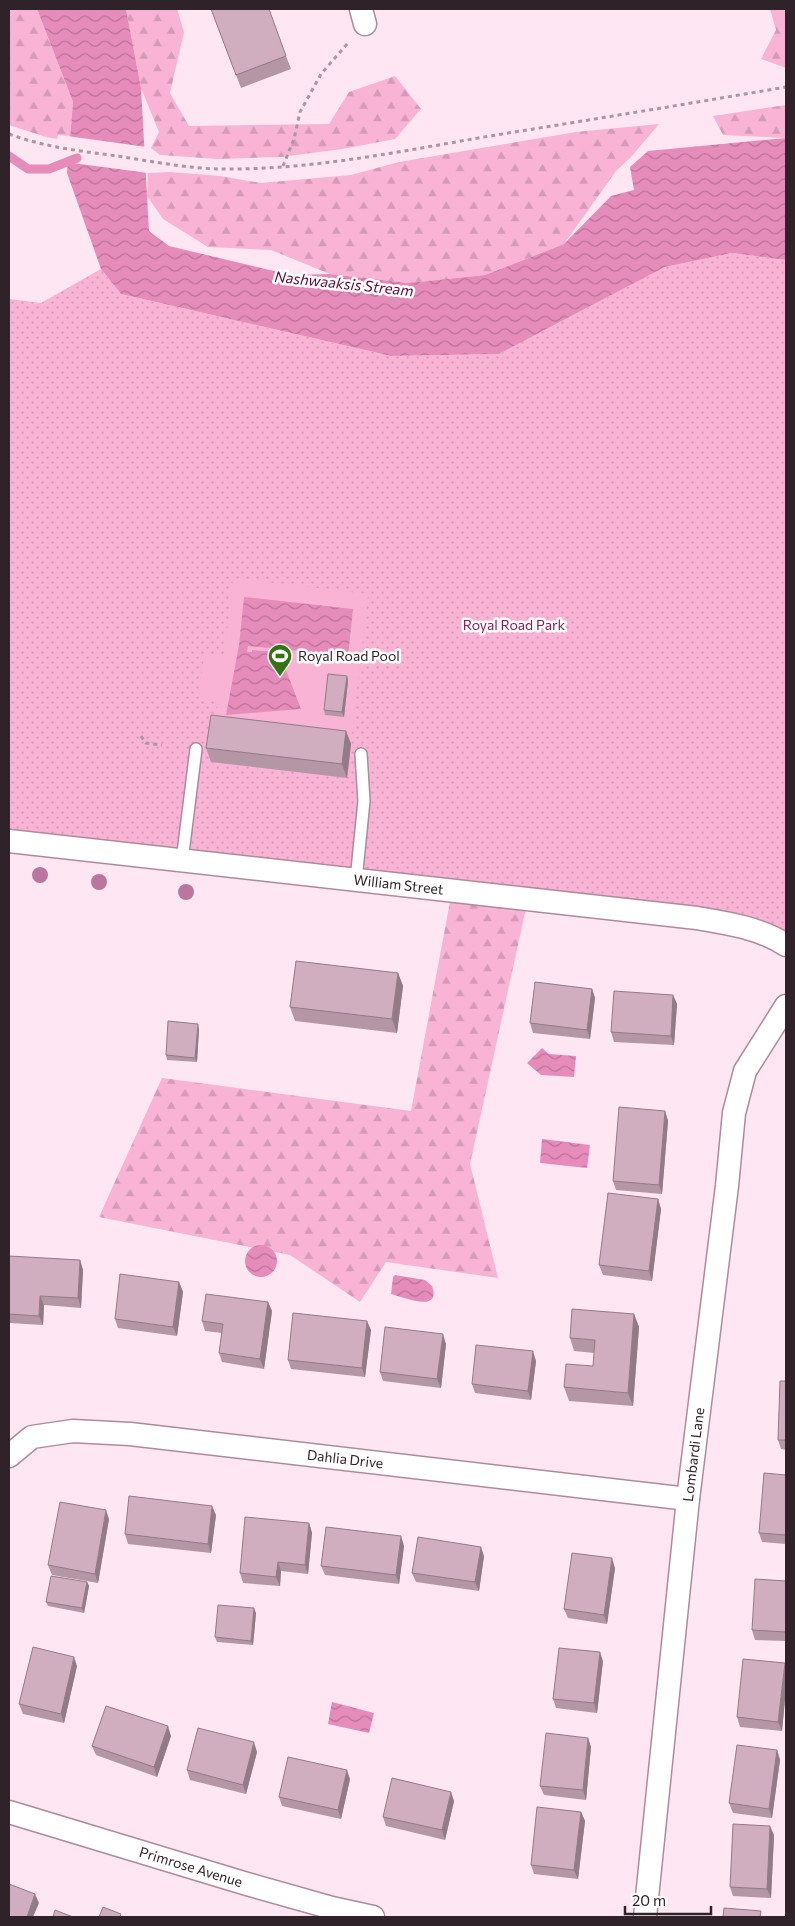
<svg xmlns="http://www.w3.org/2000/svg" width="795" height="1926" font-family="Commissioner,sans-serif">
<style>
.forest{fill:url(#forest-firs)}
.park{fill:url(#park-dots)}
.pitch{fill:#f8b3d5}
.water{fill:url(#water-waves)}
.pier{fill:#fee7f2}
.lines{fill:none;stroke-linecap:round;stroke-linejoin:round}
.stream{stroke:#e68cbb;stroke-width:9}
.service-casing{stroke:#ad8b9b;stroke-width:14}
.minor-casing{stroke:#ad8b9b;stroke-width:25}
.path{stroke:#aa97a0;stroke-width:3;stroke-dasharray:4 4;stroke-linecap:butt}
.service{stroke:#fff;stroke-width:11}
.minor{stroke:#fff;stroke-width:22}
.tree{fill:#ba769f}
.wall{fill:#b496a4}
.shaded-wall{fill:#927a86}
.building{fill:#d1aebf;stroke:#927a86}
.labels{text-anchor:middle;stroke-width:5;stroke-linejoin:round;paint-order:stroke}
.park-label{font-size:14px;fill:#831a5b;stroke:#fff}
.poi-label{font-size:14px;fill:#2f2228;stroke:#fff;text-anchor:start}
.street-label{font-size:14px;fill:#2f2228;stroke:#fff}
.water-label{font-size:15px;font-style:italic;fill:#5a093c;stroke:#fff}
</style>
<defs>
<pattern id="forest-firs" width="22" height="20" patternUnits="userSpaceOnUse" patternTransform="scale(1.25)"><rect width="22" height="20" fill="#f8b3d5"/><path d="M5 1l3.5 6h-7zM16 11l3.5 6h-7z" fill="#d59ab7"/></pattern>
<pattern id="park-dots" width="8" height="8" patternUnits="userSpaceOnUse" patternTransform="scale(1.25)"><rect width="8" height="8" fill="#f8b3d5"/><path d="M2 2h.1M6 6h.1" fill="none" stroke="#d59ab7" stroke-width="1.8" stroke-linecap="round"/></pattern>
<pattern id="water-waves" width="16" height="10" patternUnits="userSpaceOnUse" patternTransform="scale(1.25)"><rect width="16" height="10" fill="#e68cbb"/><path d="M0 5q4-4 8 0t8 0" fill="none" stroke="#bb7298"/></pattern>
</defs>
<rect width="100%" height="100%" fill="#fee7f2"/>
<!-- forest -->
<path class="forest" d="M9,9H37L73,102L70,136L58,135L57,139L46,137L9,125Z
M126,9H177L184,32L170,93L189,126L329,124L349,92L395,76L421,109L395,139L342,149L281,157L218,159L160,155L151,148L159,132L141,88Z
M770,9H786V68L761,59L776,30Z
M786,105V138L723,135L713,116Z
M659,124L631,157L616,171L564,244L485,275L408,283L330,274L271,250L208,247L163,219L147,196L148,173L170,172L220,176L261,183L351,175L399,162L576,132Z
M452,891L528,899L470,1164L498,1278L386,1262L360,1302L290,1255L99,1217L162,1078L411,1111Z"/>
<!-- park -->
<path class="park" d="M732,253L786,260V942L761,932L9,841V299L41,303L101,269L121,294L391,356L499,354L665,267Z"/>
<!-- pitch -->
<path class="pitch" d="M233,578L368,594L347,778L211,762L218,700L199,698L204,653L224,656Z"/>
<!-- water -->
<path class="water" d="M37,9H126L141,88L149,231L169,246L290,275L330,274L408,283L485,275L564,244L611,196L634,190L630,167L648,151L786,138V260L732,253L665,267L499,354L391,356L121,294L101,269L67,173L73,102Z
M244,597L353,609L348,656L248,646L247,652H252V650L279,652L301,709L226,715L239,645Z
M542,1048L549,1054L576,1056L574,1077L541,1075L527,1063Z
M542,1139L590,1145L587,1168L540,1163Z
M245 1261a16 16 0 1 1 32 0a16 16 0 1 1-32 0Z
M395,1275L425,1280L432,1286C442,1314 403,1297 391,1294L393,1277Z
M332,1702L374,1713L369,1733L328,1724Z"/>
<!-- pier -->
<path class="pier" d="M67,136L147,147L148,173L65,162Z"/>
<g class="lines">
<!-- stream -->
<path class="stream" d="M9,156L28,169H49L77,158"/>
<defs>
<path id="service" d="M182,861L196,749
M356,880L364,801L361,754"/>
<g id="minor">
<path d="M361,9L365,24"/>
<path id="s1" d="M9,841L697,918C727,923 760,928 786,945"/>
<path id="s2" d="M9,1456L32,1437L73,1431L130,1434L688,1499"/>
<path id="s3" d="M9,1812L247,1884L332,1908L373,1917"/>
<path id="s4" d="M645,1917L688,1499L727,1186L734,1113L745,1071L786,1006"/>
</g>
</defs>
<!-- service casing -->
<use href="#service" class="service-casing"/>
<!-- minor casing -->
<use href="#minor" class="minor-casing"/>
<!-- path -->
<path class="path" d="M9,134C44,147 80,151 117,156C150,161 190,169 223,169C312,170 402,151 490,136C589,120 687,104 786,87
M283,166L294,139L300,112L321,74L348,43
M141,736L146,743L162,745"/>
<!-- service -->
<use href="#service" class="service"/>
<!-- minor -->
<use href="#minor" class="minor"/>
</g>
<!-- trees -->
<g class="tree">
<circle cx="40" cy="875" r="8"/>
<circle cx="99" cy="882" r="8"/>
<circle cx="186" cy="892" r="8"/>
</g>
<!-- wall -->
<path class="wall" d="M211,9L286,56L291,69L241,88Z
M347,676L348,681L344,717L325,715L324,710Z
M346,731L351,744L347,778L211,762L206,748Z
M398,973L403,986L397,1033L295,1021L290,1007Z
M592,989L595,998L590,1039L533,1033L530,1023Z
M673,995L677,1004L674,1045L614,1042L611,1032Z
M199,1029L197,1062L167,1060L166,1055Z
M665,1111L668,1121L662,1194L616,1190L613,1181Z
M658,1199L661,1209L652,1281L603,1275L599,1265Z
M9,1256L80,1260L83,1270L81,1308L44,1305L43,1325L9,1323Z
M179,1282L183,1292L177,1336L118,1328L115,1319Z
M268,1302L272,1311L264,1369L222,1362L219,1353L222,1333L205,1331L202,1321Z
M634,1314L639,1327L633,1406L569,1401L564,1387L593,1366L594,1353L574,1351L570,1338Z
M371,1330L365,1377L291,1369L288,1360Z
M446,1344L441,1388L383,1381L380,1372Z
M536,1361L531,1400L475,1393L472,1384Z
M786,1381V1450L781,1449L778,1440Z
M786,1475V1544L762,1542L759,1533Z
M216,1515L211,1553L128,1544L125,1534Z
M109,1519L98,1583L52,1575L48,1565Z
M309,1523L312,1533L308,1574L281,1571L280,1586L243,1583L240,1573Z
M404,1546L399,1584L325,1575L321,1566Z
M484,1556L479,1591L416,1582L412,1573Z
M615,1568L607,1624L568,1618L564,1609Z
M786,1581V1641L755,1640L752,1630Z
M87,1582L89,1586L84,1613L48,1606L46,1602Z
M256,1613L253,1645L217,1642L215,1637Z
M603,1661L597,1713L556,1708L553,1699Z
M77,1666L64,1723L23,1714L19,1704Z
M786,1667V1689L782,1731L740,1727L737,1717Z
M171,1736L157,1777L96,1755L92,1746Z
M588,1738L591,1747L586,1800L544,1795L540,1786Z
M777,1750L780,1760L772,1818L733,1813L729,1803Z
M257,1752L246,1794L190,1780L187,1770Z
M350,1779L341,1819L282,1806L279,1797Z
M454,1801L445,1840L386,1826L383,1817Z
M581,1812L585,1821L578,1879L534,1874L531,1865Z
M774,1835L771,1898L733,1896L730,1887Z"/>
<!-- shaded-wall -->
<path class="shaded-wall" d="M347,676L348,681L344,717L342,712Z
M346,731L351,744L347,778L342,764Z
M398,973L403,986L397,1033L392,1019Z
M592,989L595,998L590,1039L587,1030Z
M673,995L677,1004L674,1045L671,1036Z
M198,1024L199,1029L197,1062L195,1058Z
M665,1111L668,1121L662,1194L659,1185Z
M658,1199L661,1209L652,1281L649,1271Z
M80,1260L83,1270L81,1308L78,1298Z
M179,1282L183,1292L177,1336L173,1327Z
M40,1296L44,1305L43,1325L39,1316Z
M268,1302L272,1311L264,1369L260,1359Z
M634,1314L639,1327L633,1406L628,1393Z
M367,1321L371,1330L365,1377L362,1368Z
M443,1334L446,1344L441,1388L437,1379Z
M533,1351L536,1361L531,1400L528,1391Z
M212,1506L216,1515L211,1553L208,1544Z
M106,1510L109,1519L98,1583L95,1574Z
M309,1523L312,1533L308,1574L305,1565Z
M401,1536L404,1546L399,1584L396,1575Z
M481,1547L484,1556L479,1591L475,1582Z
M612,1558L615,1568L607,1624L604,1615Z
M278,1562L281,1571L280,1586L276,1577Z
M87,1582L89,1586L84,1613L82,1608Z
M254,1608L256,1613L253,1645L251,1641Z
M600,1652L603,1661L597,1713L594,1703Z
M74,1657L77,1666L64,1723L61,1714Z
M785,1663L786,1667V1689L782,1731L778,1722Z
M168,1726L171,1736L157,1777L154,1767Z
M588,1738L591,1747L586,1800L583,1790Z
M254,1742L257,1752L246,1794L243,1785Z
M777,1750L780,1760L772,1818L769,1809Z
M347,1770L350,1779L341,1819L338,1810Z
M451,1792L454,1801L445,1840L442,1830Z
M581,1812L585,1821L578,1879L574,1870Z
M770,1826L774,1835L771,1898L767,1889Z
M35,1894L39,1903L33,1917H27Z"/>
<!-- building -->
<path class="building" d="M211,9H269L286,56L236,75Z
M328,674L347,676L342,712L324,710Z
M211,715L346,731L342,764L206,748Z
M296,961L398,973L392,1019L290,1007Z
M535,982L592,989L587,1030L530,1023Z
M614,991L673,995L671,1036L611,1032Z
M168,1021L198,1024L195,1058L166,1055Z
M619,1107L665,1111L659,1185L613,1181Z
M608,1193L658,1199L649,1271L599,1265Z
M9,1256L80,1260L78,1298L40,1296L39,1316L9,1314Z
M120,1274L179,1282L173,1327L115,1319Z
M206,1294L268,1302L260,1359L219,1353L223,1324L202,1321Z
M572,1309L634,1314L628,1393L564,1387L566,1364L593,1366L595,1340L570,1338Z
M293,1313L367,1321L362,1368L288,1360Z
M385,1327L443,1334L437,1379L380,1372Z
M476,1345L533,1351L528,1391L472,1384Z
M780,1381H786V1440H778Z
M764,1473L786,1475V1535L759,1533Z
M129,1496L212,1506L208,1544L125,1534Z
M60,1502L106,1510L95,1574L48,1565Z
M245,1517L309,1523L305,1565L278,1562L276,1577L240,1573Z
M326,1527L401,1536L396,1575L321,1566Z
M418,1537L481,1547L475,1582L412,1573Z
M572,1553L612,1558L604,1615L564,1609Z
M51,1576L87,1582L82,1608L46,1602Z
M755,1579L786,1581V1632L752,1630Z
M218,1605L254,1608L251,1641L215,1637Z
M33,1647L74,1657L61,1714L19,1704Z
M559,1648L600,1652L594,1703L553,1699Z
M743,1659L785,1663L778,1722L737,1717Z
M106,1706L168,1726L154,1767L92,1746Z
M198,1728L254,1742L243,1785L187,1770Z
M546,1733L588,1738L583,1790L540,1786Z
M737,1745L777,1750L769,1809L729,1803Z
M288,1757L347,1770L338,1810L279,1797Z
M392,1778L451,1792L442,1830L383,1817Z
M537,1807L581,1812L574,1870L531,1865Z
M733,1824L770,1826L767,1889L730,1887Z
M9,1884L35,1894L27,1917H9Z
M103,1907L121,1914L120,1917H99Z
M724,1908L761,1911L760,1917H723Z
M55,1910L73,1917H53Z"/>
<!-- icons -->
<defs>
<symbol id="stadium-pin" viewBox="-11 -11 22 30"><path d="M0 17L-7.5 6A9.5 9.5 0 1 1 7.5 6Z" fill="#317411" stroke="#fff"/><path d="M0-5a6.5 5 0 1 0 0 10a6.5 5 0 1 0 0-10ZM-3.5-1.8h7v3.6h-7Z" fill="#fff"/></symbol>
</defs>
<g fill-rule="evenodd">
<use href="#stadium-pin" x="266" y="642" width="28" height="38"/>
</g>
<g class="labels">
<!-- park labels -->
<g class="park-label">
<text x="514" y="630">Royal Road Park</text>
</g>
<!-- poi labels -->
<g class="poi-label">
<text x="298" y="661">Royal Road Pool</text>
</g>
<!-- street labels -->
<g class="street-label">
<text dy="5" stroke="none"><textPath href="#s1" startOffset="392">William Street</textPath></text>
<text dy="5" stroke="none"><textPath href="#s4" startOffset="465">Lombardi Lane</textPath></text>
<text dy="5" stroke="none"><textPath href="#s2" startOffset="345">Dahlia Drive</textPath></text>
<text dy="5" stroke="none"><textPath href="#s3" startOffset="190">Primrose Avenue</textPath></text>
</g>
<!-- water labels -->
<g class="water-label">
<text transform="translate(344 284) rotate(6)" y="5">Nashwaaksis Stream</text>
</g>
</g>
<!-- border -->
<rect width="795" height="1926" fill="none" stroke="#2f2228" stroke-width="20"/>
<!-- scale -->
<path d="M625 1906v8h86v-8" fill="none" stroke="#2f2228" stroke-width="2.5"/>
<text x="632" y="1906" font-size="15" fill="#2f2228" stroke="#ffffff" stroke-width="4" paint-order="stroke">20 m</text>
</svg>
